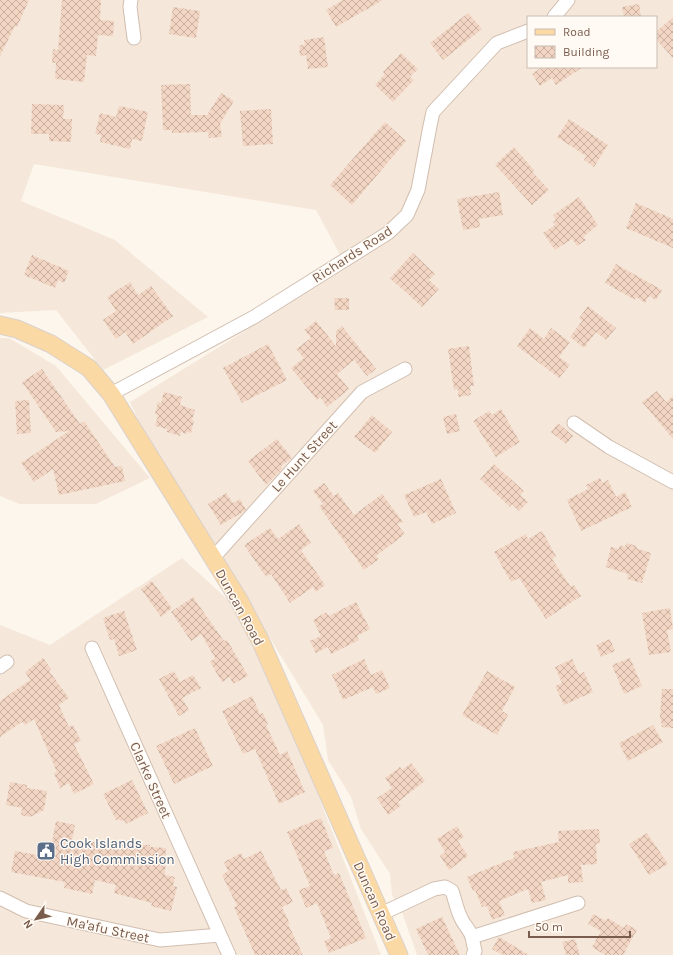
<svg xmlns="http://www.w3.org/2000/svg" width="673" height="955" font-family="Karla,sans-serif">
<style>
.residential{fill:#f5e8da;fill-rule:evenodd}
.building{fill:url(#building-cross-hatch)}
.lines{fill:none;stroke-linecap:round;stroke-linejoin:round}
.minor-casing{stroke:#d1beb0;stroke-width:15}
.major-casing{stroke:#dad1cd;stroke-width:19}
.minor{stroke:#fff;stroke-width:13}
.major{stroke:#fbd9a5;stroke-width:17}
.labels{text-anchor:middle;stroke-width:3;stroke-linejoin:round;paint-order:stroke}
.street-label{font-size:14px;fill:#7a5c4d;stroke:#fffaf3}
.service-label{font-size:14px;fill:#4e5e75;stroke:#fffaf3;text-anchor:start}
</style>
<defs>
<pattern id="building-cross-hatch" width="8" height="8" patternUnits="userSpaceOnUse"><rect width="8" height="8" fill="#f3d5c3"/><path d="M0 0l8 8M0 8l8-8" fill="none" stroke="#cab0a1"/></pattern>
</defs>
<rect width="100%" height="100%" fill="#fdf6ec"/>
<!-- residential -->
<path class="residential" d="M0,0H673V955H417L402,912L392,895L390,874L361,829L351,797L328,760L323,725L142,428L130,402L347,268L316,210L34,164L21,201L115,240L208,317L103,370L56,310L0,313ZM528,17H656V67H528Z
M0,338H9L56,366L150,478L96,504H20L0,496Z
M182,558L248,618L381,955H0V625L50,645Z"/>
<!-- building -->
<path class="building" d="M0,0H29L17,27L15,26L0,56Z
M62,0H101L100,20L114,21L113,36L98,35L96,56L87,55L84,82L55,79L56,63H52L53,49L58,50Z
M343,0H383L336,27L326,10Z
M639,4L641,17H624L622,7Z
M173,7L200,11L196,38L169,34Z
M468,13L482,29L443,60L430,43Z
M673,17V58L656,39V32Z
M324,37L328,67L308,69L306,55L300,56L299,45H305L304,40Z
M401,53L418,69L410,77L414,80L393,102L375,85L385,74L383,72Z
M542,67H583L556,85L552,78L540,86L532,74Z
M190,84L191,115H207L221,93L234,101L220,124L222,137L209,138L208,132L172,133V130H163L161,85Z
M32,104L64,105L63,119H72L71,142L49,141V134H31Z
M119,106L148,112L142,141L132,139L130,149L100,142L101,135L95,134L100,113L116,117Z
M271,109L273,144L243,146L240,111Z
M569,119L608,145L594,167L584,160L586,156L557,137Z
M385,122L406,141L352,205L330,185Z
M514,147L534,170L532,172L549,190L532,205L495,165Z
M499,192L503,215L479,219L480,227L463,230L457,199Z
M579,197L598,225L583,237L586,240L577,246L572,239L555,250L543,233L555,225L553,222L556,220L553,215Z
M636,203L673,219V248L626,228Z
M413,253L435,274L429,280L439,289L422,307L390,278Z
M32,255L69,271L64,283L58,280L55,288L24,275Z
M616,264L662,290L656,300L649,296L645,303L636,297L635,300L605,283Z
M130,282L138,295L151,286L173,316L133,344L125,332L116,339L103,320L116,311L107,297Z
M334,298H349V310H335Z
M588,306L616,328L606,340L596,332L584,348L570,337L582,321L579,318Z
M316,321L336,346V331L342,326L376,369L367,376L354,360L337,374L349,389L327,407L320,397L317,400L291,368L304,358L296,349L311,338L304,330Z
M530,328L544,339L551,328L570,342L559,357L570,365L559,378L517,346Z
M268,344L287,380L242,403L223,368Z
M469,346L474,386H470L471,395L458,397V389L454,390L448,349Z
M42,369L80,424L84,421L115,467L122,466L125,481L59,495L53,469L34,482L21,463L69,431L56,432L22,382Z
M657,391L666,402L673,396V439L642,402Z
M164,392L182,397L180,405L195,410L192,420L194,421L191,433L187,432V434L181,432L180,436L167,432V429L155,426L158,415L155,414L158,402L161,403Z
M29,400L31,433L17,434L15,401Z
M501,409L520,442L496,457L473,421L489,411L492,415Z
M456,414L460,431L447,434L443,417Z
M372,415L392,432L375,453L354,437Z
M558,423L573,436L566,444L551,432Z
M277,439L292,458L281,466L282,469L266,485L248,461Z
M494,464L524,491L520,495L528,502L519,511L512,504L510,507L480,479Z
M600,478L602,483L608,480L616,497L625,492L632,507L581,531L567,500L588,489L586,485Z
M441,479L456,513L432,524L426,512L414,517L404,495Z
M324,483L334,496L338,493L354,515L382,494L403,522L397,524L405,534L376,556L379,559L364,570L319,506L323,504L313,491Z
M226,493L233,503L240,499L246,510L221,525L208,504Z
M299,524L311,543L301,550L325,585L316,592L313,587L290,603L271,574L266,577L244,545L270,528L278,539Z
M542,531L556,556L552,559L571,587L574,585L581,596L546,619L519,578L511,582L494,552L526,534L528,539Z
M626,543L637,546L636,548L651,553L642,583L627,579L628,574L606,567L611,547L619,549L620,545L625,547Z
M152,581L172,608L161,617L141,589Z
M193,597L224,641L227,640L248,676L233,684L230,677L222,682L210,662L215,658L201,634L191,641L171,612Z
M356,602L370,629L357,636L359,640L331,654L328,647L316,653L310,641L321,636L313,620L326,612L329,616Z
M670,608L673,629L667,630L671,652L649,655L642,613Z
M124,611L137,650L119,656L114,639L110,640L103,618Z
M610,639L615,651L601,657L596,645Z
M43,658L51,669L49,671L69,698L59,705L69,727L73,725L81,741L74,744L94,784L74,794L69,783L60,788L54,773L57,772L34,719L25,725L22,722L0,737V701L30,680L25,672Z
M630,658L642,686L624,694L612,665Z
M364,659L371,675L382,670L390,688L376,694L373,687L343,700L332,675Z
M572,659L579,674L584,672L593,692L564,705L555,686L562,683L555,667Z
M174,671L180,682L193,675L201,688L182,698L189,710L179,716L159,679Z
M487,671L515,687L502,711L508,715L497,735L462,715Z
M662,689H673V728L662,727L660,716Z
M252,696L260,714L263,713L268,724L266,725L280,755L287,751L305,792L279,804L255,749L243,754L222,711Z
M653,725L663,742L628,761L619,743Z
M195,728L213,766L174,784L156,746Z
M411,763L425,781L398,802L401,806L388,815L377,798L392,788L385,778L400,767L402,770Z
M132,780L148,813L126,824L124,820L120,821L119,819L116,820L103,794Z
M10,782L27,785V788L47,791L44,810L30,817L21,815L22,808L6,805Z
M321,818L333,848L324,851L334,875L339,873L366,938L329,953L324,941L331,938L317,903L306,908L299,890L310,886L287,832Z
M56,821L75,825L72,841L150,845V847L166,848L165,875L175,877L173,886L177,887L171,911L151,906L152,903L114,893L116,885L95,880L92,894L64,888L65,882L11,872L15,851L49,857Z
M457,826L464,837L458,841L468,856L449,870L440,856L445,852L437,839Z
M599,829L600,843L596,844L597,864L581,865L583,882L568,883V875L541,882L546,900L532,903L528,889L499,901L505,915L492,920L487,906L482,907L475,890L473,891L467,877L514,858L513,852L559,842L558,831Z
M647,833L668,864L649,875L629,844Z
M261,851L281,890L286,888L293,902L282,907L290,924H288L303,955H255L234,907L237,906L222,875L228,871L224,862L241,853L244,859Z
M593,914L606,921L608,918L624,928L626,924L637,930L623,955H605L592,947L601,931L588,924Z
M442,917L460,955H428L416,929Z
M499,937L529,955H503L492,949Z
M575,939L580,955H566L562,942Z"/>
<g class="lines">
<defs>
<path id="minor" d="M131,0L130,7L134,38
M554,17L568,0
M111,394L254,317L388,233L407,215L418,190L430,126L433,112L497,43L528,31
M574,423L609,447L673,482
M213,558L362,392L405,369
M92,648L229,955
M0,667L7,662
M0,898L26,911L160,940L220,935
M381,914L434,889L445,887L452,891C455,900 457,910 461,918C464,925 470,930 472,937
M473,955L475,951L472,937L578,903"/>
<path id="major" d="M0,325L17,329L51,344L89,368L111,394L239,600L261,642L399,955"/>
</defs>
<!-- minor casing -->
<use href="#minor" class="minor-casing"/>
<!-- major casing -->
<use href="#major" class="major-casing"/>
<!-- minor -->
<use href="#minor" class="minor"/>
<!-- major -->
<use href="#major" class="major"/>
</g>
<!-- icons -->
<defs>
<symbol id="civic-square" viewBox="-11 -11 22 22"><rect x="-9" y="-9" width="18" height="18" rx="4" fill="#5c6f8a" stroke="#fffaf3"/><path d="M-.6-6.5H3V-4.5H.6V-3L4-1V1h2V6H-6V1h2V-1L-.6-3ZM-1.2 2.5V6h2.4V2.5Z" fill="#fff"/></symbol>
</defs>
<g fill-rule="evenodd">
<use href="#civic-square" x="35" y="840" width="22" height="22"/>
</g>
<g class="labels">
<!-- street labels -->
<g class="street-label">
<text transform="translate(352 254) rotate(-33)" y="5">Richards Road</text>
<text transform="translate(304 456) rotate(-48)" y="5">Le Hunt Street</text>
<text transform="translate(240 607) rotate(61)" y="5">Duncan Road</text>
<text transform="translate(151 780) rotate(66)" y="5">Clarke Street</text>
<text transform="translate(375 901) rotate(66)" y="5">Duncan Road</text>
<text transform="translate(108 929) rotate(12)" y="5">Ma'afu Street</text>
</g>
<!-- service labels -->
<g class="service-label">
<text x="60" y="848">Cook Islands<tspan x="60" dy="16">High Commission</tspan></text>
</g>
</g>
<!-- legend -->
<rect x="527" y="16" width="130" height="52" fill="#fffaf3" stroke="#cabbb1"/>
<rect x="535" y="29" width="20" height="6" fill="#fbd9a5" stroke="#cabbb1"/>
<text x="563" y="36" font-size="12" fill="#7a5c4d">Road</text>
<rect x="535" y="46" width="20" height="12" fill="url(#building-cross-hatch)" stroke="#cabbb1"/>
<text x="563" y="56" font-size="12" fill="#7a5c4d">Building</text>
<!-- north arrow -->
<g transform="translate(36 919) rotate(236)" stroke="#fffaf3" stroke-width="3" paint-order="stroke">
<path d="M0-3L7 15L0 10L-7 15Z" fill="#7a5c4d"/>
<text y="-6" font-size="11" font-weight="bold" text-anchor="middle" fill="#7a5c4d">N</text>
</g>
<!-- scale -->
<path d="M529 931v6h101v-6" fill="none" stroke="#7a5c4d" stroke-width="2"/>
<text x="535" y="931" font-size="12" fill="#7a5c4d" stroke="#fffaf3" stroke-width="3" paint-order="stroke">50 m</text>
</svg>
